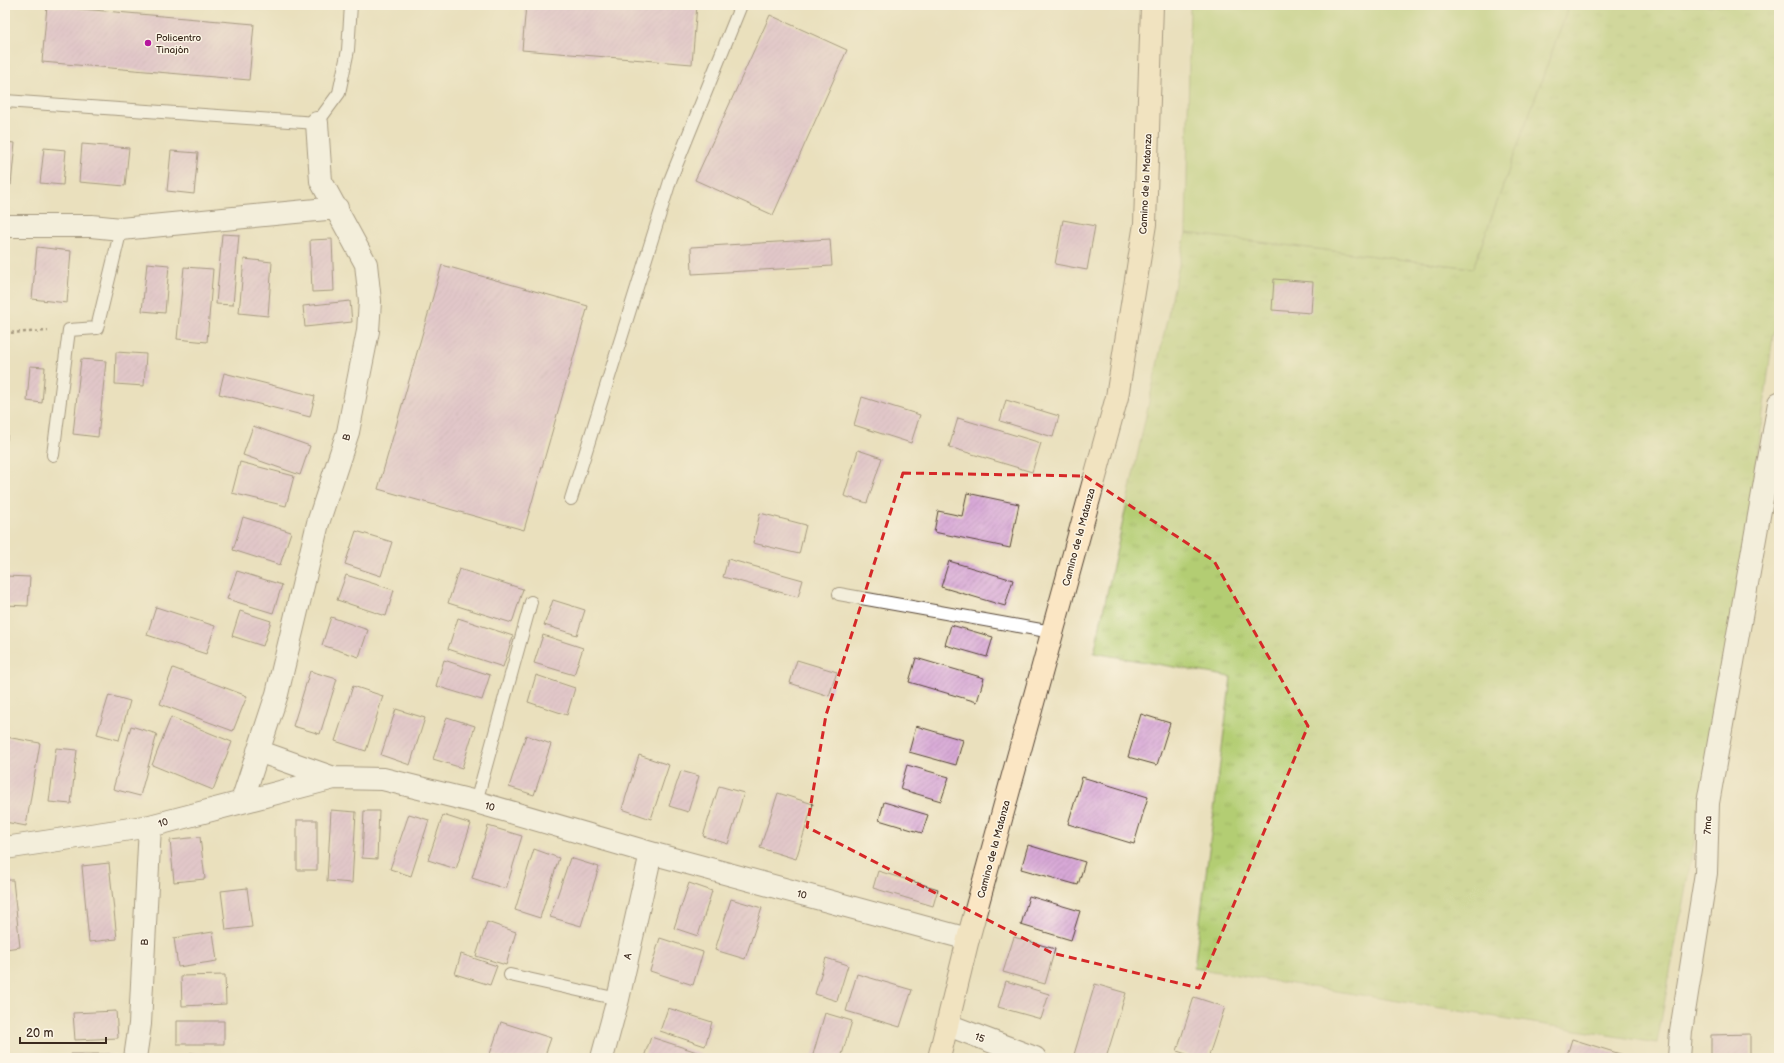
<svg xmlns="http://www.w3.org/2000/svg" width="1784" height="1063" font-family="'Balsamiq Sans',sans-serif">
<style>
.grass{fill:url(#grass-tufts);stroke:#777c48}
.pitch{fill:#b3cd73;stroke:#777c48}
.building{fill:url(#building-hatch)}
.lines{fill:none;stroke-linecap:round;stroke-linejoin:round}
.lane-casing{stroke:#554536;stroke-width:14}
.street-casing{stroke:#554536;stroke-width:24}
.secondary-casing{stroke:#554536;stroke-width:24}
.path{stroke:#554536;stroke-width:2.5;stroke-dasharray:3 3;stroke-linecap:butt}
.lane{stroke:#fff;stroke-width:12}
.street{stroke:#fff;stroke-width:22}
.secondary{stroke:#fbe6c4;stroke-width:22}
.marked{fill:none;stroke:#d62828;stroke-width:3;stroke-dasharray:8 5;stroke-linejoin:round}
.poi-dot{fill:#b5179e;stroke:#fcf5e5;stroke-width:1.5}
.labels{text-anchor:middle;stroke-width:3;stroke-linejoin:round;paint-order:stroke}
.poi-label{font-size:10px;fill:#3b2a1e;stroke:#fcf5e5;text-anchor:start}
.street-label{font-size:10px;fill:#3b2a1e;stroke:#fcf5e5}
</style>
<defs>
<pattern id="grass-tufts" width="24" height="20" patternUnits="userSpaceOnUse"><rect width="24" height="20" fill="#b3cd73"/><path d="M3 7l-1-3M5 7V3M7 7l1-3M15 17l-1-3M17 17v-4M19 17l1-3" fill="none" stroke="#9bb063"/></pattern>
<pattern id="building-hatch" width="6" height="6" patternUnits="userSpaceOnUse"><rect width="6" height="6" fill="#d8a9d8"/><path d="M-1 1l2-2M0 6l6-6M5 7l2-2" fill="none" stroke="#b08aaf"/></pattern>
</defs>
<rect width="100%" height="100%" fill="#fcf5e5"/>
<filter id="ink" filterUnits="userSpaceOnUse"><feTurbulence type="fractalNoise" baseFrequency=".025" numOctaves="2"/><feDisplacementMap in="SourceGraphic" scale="8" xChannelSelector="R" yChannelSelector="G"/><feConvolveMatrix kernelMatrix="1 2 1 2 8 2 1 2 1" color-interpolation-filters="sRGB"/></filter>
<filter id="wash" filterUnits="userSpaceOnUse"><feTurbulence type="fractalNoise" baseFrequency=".012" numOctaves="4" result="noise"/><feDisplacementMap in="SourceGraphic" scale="16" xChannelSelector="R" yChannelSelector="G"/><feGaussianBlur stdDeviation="0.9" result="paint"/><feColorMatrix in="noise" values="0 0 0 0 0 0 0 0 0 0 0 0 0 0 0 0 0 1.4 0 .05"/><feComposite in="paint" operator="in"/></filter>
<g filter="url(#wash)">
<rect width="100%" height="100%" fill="#eae0bd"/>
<!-- grass -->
<path class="grass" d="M1569,5H1779V319L1773,335L1740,594L1657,1043L1194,968L1231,677L1094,653L1186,233L1473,268Z"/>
<!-- pitch -->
<path class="pitch" d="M1190,5H1569L1473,268L1186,233Z"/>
<g id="blocks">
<!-- building -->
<path class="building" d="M526,5H697L692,64L522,50Z
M47,6L254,24L249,80L42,62Z
M770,15L847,50L773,215L695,180Z
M5,142L15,143L11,185L5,184Z
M82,144L129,148L125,186L79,182Z
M44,148L66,150L63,185L40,183Z
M171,151L198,153L194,194L167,191Z
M1063,220L1095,226L1087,270L1055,264Z
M222,234L239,235L233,305L216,304Z
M332,239L334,291L312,292L310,240Z
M830,239L832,266L692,274L691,247Z
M37,247L71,251L67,303L32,299Z
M244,259L272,262L268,316L239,313Z
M147,263L169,265L165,313L142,311Z
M442,265L588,306L524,530L378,489Z
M184,267L213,269L207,342L177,339Z
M1274,279L1313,282L1311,313L1272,310Z
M350,301L352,322L305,327L303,306Z
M116,352L146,354L144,386L115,384Z
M81,359L106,361L98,437L73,434Z
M30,366L45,367L42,403L27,401Z
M224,373L315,396L310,417L219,394Z
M862,397L920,415L911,443L854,425Z
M1006,400L1059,416L1053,437L1000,421Z
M5,417L9,418L7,440L5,439Z
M958,418L1041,443L1032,472L949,447Z
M253,426L310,446L300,475L243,455Z
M858,450L882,458L867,503L844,496Z
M240,462L294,476L286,506L232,493Z
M967,493L1019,504L1010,548L934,532L938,511L962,516Z
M760,513L806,525L799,554L753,543Z
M243,517L291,532L280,565L233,550Z
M356,531L392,542L381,576L345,564Z
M728,559L803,580L798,597L723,577Z
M949,561L1013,580L1005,606L941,587Z
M459,569L523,589L512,623L448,603Z
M237,571L282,585L273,613L227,599Z
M346,575L394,590L386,616L337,600Z
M5,576L30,577L28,606L5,605Z
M553,600L585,610L577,635L544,625Z
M156,607L215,626L206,654L147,635Z
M240,611L271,621L263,646L232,636Z
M331,617L368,630L359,657L322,645Z
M458,618L513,636L503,667L448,649Z
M951,625L993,637L987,657L945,645Z
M543,635L583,648L574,675L534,663Z
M916,658L984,678L977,702L909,682Z
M444,660L490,675L482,700L436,686Z
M797,660L837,672L829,696L790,683Z
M173,668L247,696L233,731L160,704Z
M310,671L337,679L320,734L293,726Z
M536,675L575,688L567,715L528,702Z
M353,686L383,696L366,751L335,741Z
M109,695L130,701L119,740L97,734Z
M396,709L425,718L410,765L381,755Z
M1141,714L1170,723L1157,765L1128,757Z
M171,717L232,742L213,790L152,765Z
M447,717L475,726L462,768L433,759Z
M131,726L157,734L140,796L113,789Z
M916,726L963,740L956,765L909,752Z
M526,735L551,744L534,795L509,787Z
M6,737L40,743L26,826L5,822Z
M56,748L77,750L71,804L49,802Z
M639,755L669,765L651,819L622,809Z
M907,765L949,777L941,801L900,789Z
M681,771L699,776L688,812L669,806Z
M1082,777L1148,797L1134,844L1068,824Z
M719,786L744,793L728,844L703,836Z
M778,793L813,804L796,859L760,848Z
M884,802L928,815L922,833L879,820Z
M331,810L356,812L352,883L327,881Z
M364,811H379L377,859L362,858Z
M409,814L429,820L411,876L390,869Z
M443,815L471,824L456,869L428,860Z
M297,820H317V870H297Z
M488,826L522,836L506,889L472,878Z
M200,837L205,879L174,882L170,840Z
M1028,845L1085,862L1078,885L1021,869Z
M534,849L559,858L540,918L515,910Z
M570,858L599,867L581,926L550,917Z
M109,863L117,939L89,942L82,866Z
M878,871L938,889L933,906L873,888Z
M5,880H13L20,947L5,949Z
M689,883L712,891L698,936L674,928Z
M247,888L252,927L226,930L221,891Z
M1029,896L1080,911L1071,940L1021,925Z
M731,899L762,908L745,959L715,950Z
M487,922L516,932L506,965L476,956Z
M213,932L217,961L178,967L174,938Z
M1014,937L1055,949L1045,984L1003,972Z
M660,938L703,952L693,985L650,971Z
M461,954L497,966L490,985L455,974Z
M826,958L848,965L837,1001L815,994Z
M857,974L912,990L900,1027L846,1011Z
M225,975L226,1004L182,1006L181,976Z
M1006,981L1049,994L1041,1019L998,1007Z
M1095,984L1126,993L1106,1058H1073Z
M1194,997L1225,1007L1208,1058H1198L1177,1051Z
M668,1008L712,1022L705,1046L660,1031Z
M116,1011L118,1038L75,1040L73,1013Z
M825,1013L852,1021L841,1058H812Z
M177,1021H224V1044H177Z
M501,1022L551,1038L544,1058H503L490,1054Z
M1750,1034V1058H1711V1035Z
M651,1037L700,1053L698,1058H649L644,1057Z
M1572,1039L1630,1057L1629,1058H1566Z
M190,1053L238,1057V1058H189Z
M71,1054H110V1058H71Z"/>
</g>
</g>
<g filter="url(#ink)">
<use href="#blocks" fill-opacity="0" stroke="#554536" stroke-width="1"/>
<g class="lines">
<defs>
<path id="lane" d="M5,101L317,123L339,93L348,50L351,5
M53,455L69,330L97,328L121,229
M571,499L671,178L741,5
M839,594L1052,632
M476,802L531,602
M510,975L618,999"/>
<path id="street" d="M5,226H91L121,229L337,208
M258,751L334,778
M242,801L277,694L318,523L348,432L368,331L370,301L366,264L321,181L317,123
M5,848L150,826L334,778L383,779L476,802L651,853L968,939
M948,1025L1035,1058
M135,1058L140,1024L150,826
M602,1058L618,999L651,853
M1679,1058L1681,1031L1706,873L1708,803L1779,403"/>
<path id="secondary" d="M939,1058L968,939L1117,397L1145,224L1152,5"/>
</defs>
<!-- lane casing -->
<use href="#lane" class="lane-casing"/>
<!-- street casing -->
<use href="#street" class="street-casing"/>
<!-- secondary casing -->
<use href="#secondary" class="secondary-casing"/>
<!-- path -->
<path class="path" d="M5,333L48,331"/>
<!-- lane -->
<use href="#lane" class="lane"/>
<!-- street -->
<use href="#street" class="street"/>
<!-- secondary -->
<use href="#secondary" class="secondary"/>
</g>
</g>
<!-- marked area -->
<path d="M0 0H1784V1063H0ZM903,473L1085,476L1214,561L1308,726L1199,988L1052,953L807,827L826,715Z" fill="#eae0bd" fill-opacity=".55" fill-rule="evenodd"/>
<path class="marked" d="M903,473L1085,476L1214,561L1308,726L1199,988L1052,953L807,827L826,715Z"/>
<!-- markers -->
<circle class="poi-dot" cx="148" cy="43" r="4"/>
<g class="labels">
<!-- poi labels -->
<g class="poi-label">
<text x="156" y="41">Policentro<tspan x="156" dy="12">Tinajón</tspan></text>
</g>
<!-- street labels -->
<g class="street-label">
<text transform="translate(1145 184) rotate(-87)" y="4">Camino de la Matanza</text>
<text transform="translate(346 437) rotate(-73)" y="4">B</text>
<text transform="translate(1078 537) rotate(-75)" y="4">Camino de la Matanza</text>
<text transform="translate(490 806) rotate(16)" y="4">10</text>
<text transform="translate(163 822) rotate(-15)" y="4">10</text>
<text transform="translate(1707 825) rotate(-88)" y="4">7ma</text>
<text transform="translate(993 849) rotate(-75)" y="4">Camino de la Matanza</text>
<text transform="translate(802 894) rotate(15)" y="4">10</text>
<text transform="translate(144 942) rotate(-87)" y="4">B</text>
<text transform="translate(627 956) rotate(-77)" y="4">A</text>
<text transform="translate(980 1037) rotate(21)" y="4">15</text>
</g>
</g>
<!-- margin -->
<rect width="1784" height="1063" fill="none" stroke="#fcf5e5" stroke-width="20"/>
<!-- scale -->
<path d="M20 1037v6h86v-6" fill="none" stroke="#3b2a1e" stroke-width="2"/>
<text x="26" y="1037" font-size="12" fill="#3b2a1e" stroke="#fcf5e5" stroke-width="3" paint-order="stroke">20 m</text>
</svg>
